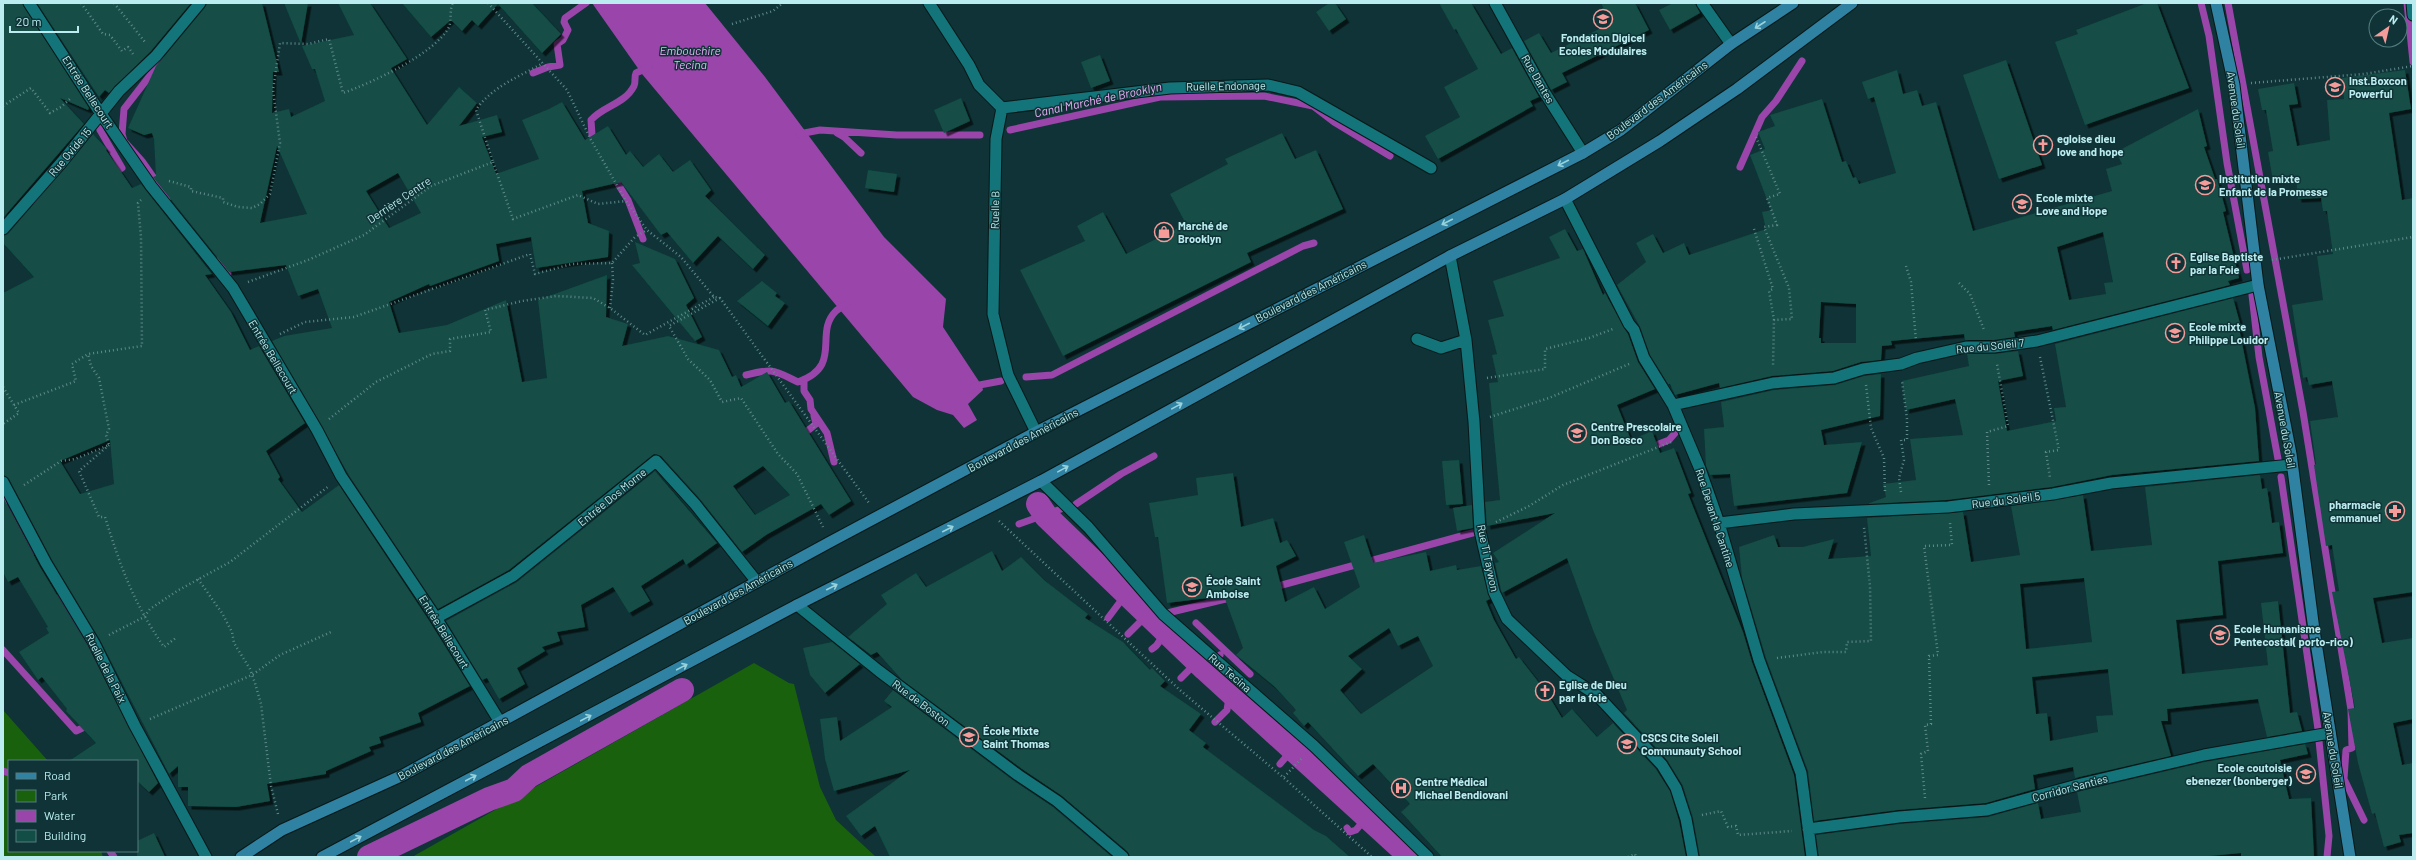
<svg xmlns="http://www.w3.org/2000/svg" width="2416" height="860" font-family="Barlow,sans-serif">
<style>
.green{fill:#1a610e}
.water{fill:#9945a9}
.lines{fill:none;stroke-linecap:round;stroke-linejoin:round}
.stream{stroke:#9945a9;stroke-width:7}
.canal{stroke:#9945a9;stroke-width:24}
.building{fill:#124e46;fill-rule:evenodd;filter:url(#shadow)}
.minor-casing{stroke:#091819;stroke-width:13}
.secondary-casing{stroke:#091819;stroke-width:13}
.path{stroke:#5f8a8d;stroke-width:2.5;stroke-dasharray:1 3;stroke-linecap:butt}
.minor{stroke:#137479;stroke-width:11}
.secondary{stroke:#2f82a1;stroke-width:11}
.oneway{stroke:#98d2dc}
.labels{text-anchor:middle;stroke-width:3;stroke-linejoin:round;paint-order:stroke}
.poi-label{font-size:11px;font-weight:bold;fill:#bbedf0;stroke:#0f3336;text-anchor:start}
.street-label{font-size:11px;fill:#bbedf0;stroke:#0f3336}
.water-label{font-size:12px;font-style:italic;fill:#f0b2fc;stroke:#0f3336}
</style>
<defs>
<filter id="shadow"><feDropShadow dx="3.5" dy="3.5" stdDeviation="0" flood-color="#0009"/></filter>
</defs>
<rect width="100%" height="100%" fill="#0f3336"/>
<!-- green -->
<path class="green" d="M754,663L789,683L794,684L820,787L836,820L876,857H412Z
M3,710L48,761H9V851H101L103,857H3Z"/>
<!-- water -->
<path class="water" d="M592,3H705L765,77L884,237L946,299L943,327L982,386L983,390L968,404L977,420L964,428L953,415L937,410L913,397L642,74Z"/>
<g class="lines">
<!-- stream -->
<path class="stream" d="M2201,3L2209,36L2227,163L2247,270
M2228,3L2303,412L2351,710L2352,748L2346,750L2344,779L2364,820
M2407,3L2413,62
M533,73L548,67L560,65L557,44L563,40L568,30L564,22L565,18L586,3
M98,123L100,130L122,168L112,175
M1010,130L1160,97L1264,96L1313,106L1334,122L1390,156
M837,133L844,137L861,153
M799,134L820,130L897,135H980
M596,144L592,135L591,120C603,106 625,104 634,86C636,82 634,77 636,73L649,67
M1740,167L1762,117L1776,101L1802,61
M613,176L628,200L643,239
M156,181L142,161L124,141L122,134L124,109L162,60
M159,186L167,199
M35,201L59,175
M218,261L228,273
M2252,295L2259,357L2278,459
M746,375C774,368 773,370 798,382C844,366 813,333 836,311C839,308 844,306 847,304
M1026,377L1052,375L1303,246L1314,243
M804,380V391L810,400L811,409L827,433L834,462
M974,386L1001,381
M801,436L816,424L814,416
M1649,448L1669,440L1676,432
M2281,477L2318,729
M3,496L34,551
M1076,504L1121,474L1154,456
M1019,524L1061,509
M1271,588L1476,532
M60,597L105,677
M1136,604L1160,611
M1163,614L1234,597
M1108,618L1120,602L1123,591
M1196,623L1250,674
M1128,634L1141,621L1144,612
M1152,649C1159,645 1163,636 1162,628
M3,650L76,731L91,724
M1205,669L1220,655
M1181,678L1191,668L1188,663L1186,651
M1215,722L1227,710L1230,691
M2319,741L2329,836L2327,857
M1280,764L1286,757L1287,744
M3,771L9,773
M1347,828L1350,832L1356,830L1361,824L1360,811
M110,851L114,857"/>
<!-- canal -->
<path class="canal" d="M1038,504L1046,516L1205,669L1411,857
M369,857L489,799L514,790L529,776L682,690"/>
</g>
<!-- building -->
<path class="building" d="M3,3H22L89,108L88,110L60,98L84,124L3,218Z
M37,3H191L151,51L109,93L105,90L99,97Z
M207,3H262L279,72H273L272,113L289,109L291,117L325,101L315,69H312L302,46L354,35L338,3H370L407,59L391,68L427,125L459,87L477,103L459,126L497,115L502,132L482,137L496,174L539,159L522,120L549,109L562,102L585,140L608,126L626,155L630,151L643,167L659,154L673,172L690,160L711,190L705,196L765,255L753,269L718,236L693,263L667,232L661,235L621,182L582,191L588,223L609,231L608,257L536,268L531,237L496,244L499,261L430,286L429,284L389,302L398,331L399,333L447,325L506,300L522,382L547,378L538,300L607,275L606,317L628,324L622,346L668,336L719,350L732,377L736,375L741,387L767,372L785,403L789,401L851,501L829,515L821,504L766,535L742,552L700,499L661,456L654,454L509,570L438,609L350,477L272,341L284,336L332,328L318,289L298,296L286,265L229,272L153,177L156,176L154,139L152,133L144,135L128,128L156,66L205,7ZM277,146L307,214L260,223ZM398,173L421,213L389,228L366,191ZM763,466L790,495L755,515L733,486Z
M284,3H308L301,44Z
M402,3H532L561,34L542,53L498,4L478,26L472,20L462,31L451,20L431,37Z
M1329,3H1335L1346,19L1329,31L1316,12Z
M1439,3H1471L1501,54L1512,48L1539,97L1530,101L1533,106L1438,159L1425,136L1460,117L1444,87L1478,69L1456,29L1454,30Z
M1601,3H1635L1649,30L1562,73L1567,82L1551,90L1524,41L1539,33L1551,53L1611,23Z
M1673,3H1695L1700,13L1670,30L1659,10Z
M2147,3H2157L2189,88L2085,125L2055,42L2078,34L2076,30Z
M1100,55L1110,81L1091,88L1081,62Z
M2006,60L2042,165L1999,179L1963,75Z
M1897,70L1903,94L1917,90L1922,106L1936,102L1973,231L2112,191L2106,169L2122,164L2116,152L2198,109L2207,146L2204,147L2215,179H2217L2226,211L2223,212L2239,278L2228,281L2230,285L2053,330L2052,326L2014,332L2015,337L1994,340H1965L1964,334L1891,341L1892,345L1882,346L1881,360L1861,362L1833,371L1772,376L1720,388L1719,383L1675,395L1670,384H1668L1650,355L1640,327L1617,285L1646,262L1636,243L1653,234L1663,253L1684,243L1689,255L1766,229L1762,212L1771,210L1750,155L1765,149L1758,132L1775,126L1770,115L1822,99L1842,162L1846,161L1853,178L1856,177L1859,184L1896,173L1874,97L1868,99L1862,82ZM2103,232L2113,282L2104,283L2106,294L2069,300L2057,247ZM1821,302L1856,304V343H1821V338H1819Z
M2405,70L2411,109L2389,113L2402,200L2413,198V592L2373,598L2382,643L2413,638V719L2393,723L2402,765L2413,763V833L2399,835L2401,842L2384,847L2375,813L2372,814L2358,763L2348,709L2355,708L2332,592L2339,591L2332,545L2326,546L2314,465L2316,464L2310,421L2338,417L2332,381L2309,385L2307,377L2303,378L2292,305L2323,300L2317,256L2333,254L2327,211H2323L2321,198L2298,199L2296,178L2273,181L2268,152L2273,151L2266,110H2262L2258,89L2294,83L2298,104L2289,105L2297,146L2330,140L2327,100L2344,99L2342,78Z
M961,98L970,121L944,133L934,110Z
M1282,133L1295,159L1316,150L1343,209L1247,253L1251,262L1063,356L1020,270L1085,241L1077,226L1103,212L1126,254L1186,224L1170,194L1228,164L1225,159Z
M93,134L107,149L106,150L132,188L141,184L212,274L205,275L231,312L250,350L259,346L305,423L266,451L280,477L278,479L302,512L339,485L430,622L470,686L418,713L421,722L379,737L381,743L369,747L371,751L326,771V774L267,784L270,801L236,807L188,806V787H178V766L169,774L100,640L52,560L9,479L3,475V293L34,277L3,243V236L8,234ZM110,440L114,484L80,494L60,461Z
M868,170L897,174L894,192L865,188Z
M1565,229L1577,251L1583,249L1603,295L1605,293L1628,334L1638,362L1655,389L1617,405L1631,440L1652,431L1660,453L1674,448L1691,493L1688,494L1743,632L1752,662L1794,775L1805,857H1700L1693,818L1683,786L1667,760L1624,713L1627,710L1593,630L1567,558L1502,593L1501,590L1495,563L1499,562L1493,553L1555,513L1487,526L1485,502L1500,500L1489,383L1498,382L1492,355L1497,354L1488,320L1504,316L1493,281L1560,258L1549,237Z
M635,242L675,259L694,298L686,305L702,337L695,341L632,265L640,263Z
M762,281L777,293L775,296L785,303L768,326L737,301Z
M2233,298L2241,327L2239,328L2255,408L2259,461L2112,475L2052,487L1947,500L1867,504L1886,497L1883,484L1916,480L1910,439L1963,435L1955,399L1906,410L1902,381L1969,366L1967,354H1994L2018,351L2023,376L1998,381L2007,431L2056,421L2054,408L2066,407L2055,344Z
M1881,374L1880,416L1821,430L1824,445L1862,442L1847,493L1734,506L1730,474L1710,475L1706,466L1704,429L1724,427L1721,402L1774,390L1835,385L1864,376Z
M1459,460L1463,504L1446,505L1442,461Z
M655,471L717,543L686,565L683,559L641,586L650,601L629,613L613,587L581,605L585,627L557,632L560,641L542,647L545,651L517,668L525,684L499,699L487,678L482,680L446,621L517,582Z
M1233,473L1241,527L1273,518L1280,543L1287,540L1296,556L1276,566L1285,602L1314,587L1325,609L1360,587L1344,542L1364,535L1373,563L1426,552L1430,571L1456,565L1457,570L1481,566L1490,599L1486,601L1494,620L1516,659L1519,657L1547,693L1562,718L1572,709L1597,737L1613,723L1656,769L1670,791L1679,821L1686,857H1442L1401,812L1410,804L1373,764L1358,776L1308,722L1304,726L1293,713L1296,710L1275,687L1236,655L1243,648L1224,596L1167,603L1158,537H1155L1149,503L1198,495L1196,478ZM1389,628L1398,646L1418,636L1433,666L1361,714L1340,690L1362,669L1348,656Z
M2260,475L2262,489L2267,488L2272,523L2279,522L2283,553L2218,561L2223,615L2176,620L2182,674L2268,665L2261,603L2278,601L2290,713L2297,712L2302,731L2267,737L2258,699L2167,709L2168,721H2161L2171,756L2075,778L2073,767L2033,775L2035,789L1986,803L1898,810L1814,821L1808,771L1766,658L1742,578L1739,547L1774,535L1778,547H1803L1834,539L1828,559L1871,556L1867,518L1963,512L1971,562L2020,555L2011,506L2083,495L2091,551L2152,545L2145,487ZM2084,578L2092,642L2026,649L2020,584ZM2108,669L2113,715L2096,716L2098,732L2050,741L2047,713L2036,714L2032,677Z
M3,497L40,567L88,646L158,783L149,792L137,781V761H69L96,743L66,711L67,709L42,677L38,680L19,652L49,633L46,628L48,627L18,577L8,582L3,572Z
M1472,505L1473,528L1457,531L1453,508Z
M992,551L1002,571L1021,557L1044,580L1088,614L1085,618L1123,642L1150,670L1152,668L1165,681L1160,686L1201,714L1189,730L1206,743L1203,747L1314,830L1326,836L1350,857H1130L1128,852L1062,796L1022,769L902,680L877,652L871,655L848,637L887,604L881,595L916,573L926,587Z
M832,642L860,664L825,693L810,675L803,648Z
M893,690L1014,781L1053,807L1112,857H890L875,826L861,836L846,816L910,770L834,791L825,759L820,719L837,717L840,741L892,707L884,701Z
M2305,744L2308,754L2280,760L2289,799L2311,798L2314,857H2241V853L2199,857H1819L1816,835L1900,824L1988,817L2038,803L2041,819L2081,812L2077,792L2205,762Z
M154,833L165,857H137V841Z"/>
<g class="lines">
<defs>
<path id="minor" d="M29,3L101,114L151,186L233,288L317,430L341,476L436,618L500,722
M929,3L969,65L979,85L1002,108L996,139L993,314L1008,375L1036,432
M1495,3L1543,90L1583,153
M1702,3L1731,44
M2412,3L2413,15
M1002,108L1170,88L1268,85L1298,92L1431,168
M1565,199L1629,324L1634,330L1644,358L1673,405L1700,469L1719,523L1759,660L1801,773L1812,857
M3,229L62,162L119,91L156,56L200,3
M1450,256L1466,340L1474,422L1480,531L1494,592L1507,619L1567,676L1597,695L1662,765L1676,788L1686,819L1693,857
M1417,339L1441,348L1466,340
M1673,405L1773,383L1834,378L1863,369L1901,364L1917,358L1966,347H1994L2037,341L2258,285
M1041,481L1088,527L1163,614L1314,746L1428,857
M3,482L46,563L94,643L135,726L206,857
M1719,523L1794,514L1948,507L2053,494L2111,483L2291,465
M797,605L879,671L1018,775L1057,801L1123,857
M436,618L513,576L656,461L695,504L757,582
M1808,829L1899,817L1987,810L2081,784L2204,755L2330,733"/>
<path id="secondary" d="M2216,3L2234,85L2258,285L2291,454L2314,630L2350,857
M241,857L282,830L403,775L830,542L1036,432L1583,153L1621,130L1731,44L1793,3
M322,857L797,605L1041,481L1450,256L1565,199L1660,141L1737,89L1852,3"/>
</defs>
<!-- minor casing -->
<use href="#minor" class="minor-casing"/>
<!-- secondary casing -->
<use href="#secondary" class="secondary-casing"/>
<!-- path -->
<path class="path" d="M81,3L103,34L110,35L122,51L128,47L133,54
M114,3L145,42
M488,3L567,90L591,140L626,201L647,230L681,257L714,297L720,298L869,503
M732,24L773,11L783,3
M2251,83L2364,74L2413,66
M3,106L31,88L50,113L61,107L71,98
M1756,137L1780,194L1767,198L1777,225L1764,227L1789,288L1792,319L1774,320L1773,366
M493,162L513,219L578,195L598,204L626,201
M169,181L191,187V191L223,198V202L238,207L252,208L260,204L270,194L280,143L273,90L280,43L308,44L329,39L343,93C371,83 435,54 449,27C452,20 449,10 453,3
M1754,229L1773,289L1769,291L1774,320
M2272,260L2413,237
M1906,266L1911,282L1916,341
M248,282L308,260L364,235L431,186L493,162L476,110C491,87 519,77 543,63
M1959,283L1970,294L1984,330
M720,298L669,326L688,359L710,380L722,402L741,398L778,454L797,474L823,527
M610,308L613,280L612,263
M280,334L305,322L354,317L530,254L535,274L572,264L612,263L635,237L647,230
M2040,357L2059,450L2046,452L2050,478
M1487,378L1545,369V349L1589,338L1613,329
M1866,385L1871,428L1884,458L1885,493
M3,387L19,413L3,424
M14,405L76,381L72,364L88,354L142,346L141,238L138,203L141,200
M1490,417L1549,398L1629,364
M329,419L376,382L432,354L450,351V339L491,332L485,310L522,301L556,296L593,298L610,308L645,335L714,297
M109,445L79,471L99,517H105C121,568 133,602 164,647L177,637
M24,485L61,461L75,459L109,445L106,435L109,429L99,378L91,366L88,354
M1989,485L1987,432L2008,426L1997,364
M1901,492L1899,478L1904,460L1901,440H1907V419L1902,381
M999,521L1181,691L1284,778L1372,857
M1496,522L1529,506L1563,485L1671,442
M198,579L222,613L232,632L234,643L250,669L255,683L261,704L271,786L278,814
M109,635L144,617L150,609L177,591L230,562L329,486
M1777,658L1823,652H1846L1847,642L1871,641L1870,586L1864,527
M150,719L252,675L280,655L331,632
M1284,777L1302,758
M1925,798L1921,754L1928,751L1925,725L1931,724L1929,656L1938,655L1924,546L1952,545L1950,523
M1702,815L1721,811L1728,827L1736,826L1738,835L1792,831
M1628,857L1635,854L1636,857"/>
<!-- minor -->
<use href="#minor" class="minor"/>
<!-- secondary -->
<use href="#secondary" class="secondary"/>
</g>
<!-- one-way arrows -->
<defs><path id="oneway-shaft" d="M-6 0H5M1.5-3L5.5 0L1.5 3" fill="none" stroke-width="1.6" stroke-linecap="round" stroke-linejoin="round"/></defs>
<g class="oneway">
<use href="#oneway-shaft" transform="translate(1760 25) rotate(147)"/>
<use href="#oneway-shaft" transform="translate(1563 163) rotate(153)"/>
<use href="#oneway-shaft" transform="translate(1447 222) rotate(153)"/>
<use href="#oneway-shaft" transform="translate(1244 326) rotate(153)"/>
<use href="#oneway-shaft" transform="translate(1177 406) rotate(-29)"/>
<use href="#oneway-shaft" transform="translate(1063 469) rotate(-29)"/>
<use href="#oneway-shaft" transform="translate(948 529) rotate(-27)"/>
<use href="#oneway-shaft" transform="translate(832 587) rotate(-27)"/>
<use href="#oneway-shaft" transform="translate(682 667) rotate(-28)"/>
<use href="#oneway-shaft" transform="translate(586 718) rotate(-28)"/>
<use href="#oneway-shaft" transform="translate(471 778) rotate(-28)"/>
<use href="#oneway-shaft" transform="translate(356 839) rotate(-28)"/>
</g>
<!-- icons -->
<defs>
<symbol id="school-ring" viewBox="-11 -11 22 22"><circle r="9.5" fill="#0f3336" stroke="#f59b99" stroke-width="1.5"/><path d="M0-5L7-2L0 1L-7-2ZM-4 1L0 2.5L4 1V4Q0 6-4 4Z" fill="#f59b99"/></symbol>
<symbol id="church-ring" viewBox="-11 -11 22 22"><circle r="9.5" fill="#0f3336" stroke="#f59b99" stroke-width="1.5"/><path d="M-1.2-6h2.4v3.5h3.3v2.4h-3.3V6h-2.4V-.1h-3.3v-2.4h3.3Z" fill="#f59b99"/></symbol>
<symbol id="shop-ring" viewBox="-11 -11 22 22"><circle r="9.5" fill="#0f3336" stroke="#f59b99" stroke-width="1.5"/><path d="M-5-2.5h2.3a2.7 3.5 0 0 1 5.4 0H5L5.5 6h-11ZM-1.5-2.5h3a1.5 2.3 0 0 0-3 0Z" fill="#f59b99"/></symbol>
<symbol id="pharmacy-ring" viewBox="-11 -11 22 22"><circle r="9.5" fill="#0f3336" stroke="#f59b99" stroke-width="1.5"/><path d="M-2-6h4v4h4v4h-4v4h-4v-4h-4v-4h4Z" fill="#f59b99"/></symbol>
<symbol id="hospital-ring" viewBox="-11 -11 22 22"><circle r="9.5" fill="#0f3336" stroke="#f59b99" stroke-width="1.5"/><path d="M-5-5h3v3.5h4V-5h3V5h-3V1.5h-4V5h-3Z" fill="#f59b99"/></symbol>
</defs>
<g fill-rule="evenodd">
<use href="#school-ring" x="1592" y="8" width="22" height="22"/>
<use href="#school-ring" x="2324" y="76" width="22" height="22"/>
<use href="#church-ring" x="2032" y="134" width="22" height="22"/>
<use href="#school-ring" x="2194" y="174" width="22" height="22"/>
<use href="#school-ring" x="2011" y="193" width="22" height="22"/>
<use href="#shop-ring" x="1153" y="221" width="22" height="22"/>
<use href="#church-ring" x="2165" y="252" width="22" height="22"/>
<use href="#school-ring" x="2164" y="322" width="22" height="22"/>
<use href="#school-ring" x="1566" y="422" width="22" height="22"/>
<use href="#pharmacy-ring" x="2384" y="500" width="22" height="22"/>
<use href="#school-ring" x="1181" y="576" width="22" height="22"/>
<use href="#school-ring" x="2209" y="624" width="22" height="22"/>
<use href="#church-ring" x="1534" y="680" width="22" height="22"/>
<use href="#school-ring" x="958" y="726" width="22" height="22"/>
<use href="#school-ring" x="1616" y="733" width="22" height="22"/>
<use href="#school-ring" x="2295" y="763" width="22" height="22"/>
<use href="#hospital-ring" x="1390" y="777" width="22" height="22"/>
</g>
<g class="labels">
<!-- poi labels -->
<g class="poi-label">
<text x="1603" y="42" text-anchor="middle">Fondation Digicel<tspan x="1603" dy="13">Ecoles Modulaires</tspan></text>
<text x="2349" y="85">Inst.Boxcon<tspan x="2349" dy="13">Powerful</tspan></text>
<text x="2057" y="143">egloise dieu<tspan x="2057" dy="13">love and hope</tspan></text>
<text x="2219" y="183">Institution mixte<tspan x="2219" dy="13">Enfant de la Promesse</tspan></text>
<text x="2036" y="202">Ecole mixte<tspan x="2036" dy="13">Love and Hope</tspan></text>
<text x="1178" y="230">Marché de<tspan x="1178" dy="13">Brooklyn</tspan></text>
<text x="2190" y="261">Eglise Baptiste<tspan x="2190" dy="13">par la Foie</tspan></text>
<text x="2189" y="331">Ecole mixte<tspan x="2189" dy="13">Philippe Louidor</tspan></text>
<text x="1591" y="431">Centre Prescolaire<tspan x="1591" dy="13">Don Bosco</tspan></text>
<text x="2381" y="509" text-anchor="end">pharmacie<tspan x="2381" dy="13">emmanuel</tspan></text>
<text x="1206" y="585">École Saint<tspan x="1206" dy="13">Amboise</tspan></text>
<text x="2234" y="633">Ecole Humanisme<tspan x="2234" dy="13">Pentecostal( porto-rico)</tspan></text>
<text x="1559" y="689">Eglise de Dieu<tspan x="1559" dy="13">par la foie</tspan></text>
<text x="983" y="735">École Mixte<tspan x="983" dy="13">Saint Thomas</tspan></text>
<text x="1641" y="742">CSCS Cite Soleil<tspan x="1641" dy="13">Communauty School</tspan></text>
<text x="2292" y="772" text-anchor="end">Ecole coutoisie<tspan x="2292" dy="13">ebenezer (bonberger)</tspan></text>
<text x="1415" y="786">Centre Médical<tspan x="1415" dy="13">Michael Bendiovani</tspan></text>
</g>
<!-- street labels -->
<g class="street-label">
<text transform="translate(1538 79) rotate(60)" y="4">Rue Dantes</text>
<text transform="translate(1226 86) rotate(-1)" y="4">Ruelle Endonage</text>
<text transform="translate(88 92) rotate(57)" y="4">Entrée Bellecourt</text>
<text transform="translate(1657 100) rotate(-37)" y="4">Boulevard des Américains</text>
<text transform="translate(2236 110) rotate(82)" y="4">Avenue du Soleil</text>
<text transform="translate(70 152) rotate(-50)" y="4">Rue Ovide 15</text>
<text transform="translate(399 200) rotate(-34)" y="4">Derrière Centre</text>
<text transform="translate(995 210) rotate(-89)" y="4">Ruelle B</text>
<text transform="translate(1311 291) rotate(-27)" y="4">Boulevard des Américains</text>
<text transform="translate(1990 346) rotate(-6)" y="4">Rue du Soleil 7</text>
<text transform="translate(273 357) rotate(59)" y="4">Entrée Bellecourt</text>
<text transform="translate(2285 430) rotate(80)" y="4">Avenue du Soleil</text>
<text transform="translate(1023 440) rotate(-28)" y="4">Boulevard des Américains</text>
<text transform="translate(612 497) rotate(-39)" y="4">Entrée Dos Morne</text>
<text transform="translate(2006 500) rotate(-7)" y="4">Rue du Soleil 5</text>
<text transform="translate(1715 518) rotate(72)" y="4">Rue Devant la Cantine</text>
<text transform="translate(1488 558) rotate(78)" y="4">Rue Ti Taywon</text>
<text transform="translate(738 592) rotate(-29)" y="4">Boulevard des Américains</text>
<text transform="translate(444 632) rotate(58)" y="4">Entrée Bellecourt</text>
<text transform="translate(106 668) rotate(63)" y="4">Ruelle de la Paix</text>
<text transform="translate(1230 673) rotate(41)" y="4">Rue Tecina</text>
<text transform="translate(921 703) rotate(37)" y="4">Rue de Boston</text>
<text transform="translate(453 748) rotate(-28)" y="4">Boulevard des Américains</text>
<text transform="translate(2333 750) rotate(81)" y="4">Avenue du Soleil</text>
<text transform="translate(2070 788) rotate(-15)" y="4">Corridor Santies</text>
</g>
<!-- water labels -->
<g class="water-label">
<text x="690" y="55">Embouchire<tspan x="690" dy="14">Tecina</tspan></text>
<text transform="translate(1098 100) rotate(-12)" y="4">Canal Marché de Brooklyn</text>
</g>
</g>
<!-- border -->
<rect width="2416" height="860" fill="none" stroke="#bbedf0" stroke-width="8"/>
<!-- legend -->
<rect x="8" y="760" width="130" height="92" fill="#0f3336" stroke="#547d80"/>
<rect x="16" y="773" width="20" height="6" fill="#2f82a1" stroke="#547d80"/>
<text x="44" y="780" font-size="12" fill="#bbedf0">Road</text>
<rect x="16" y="790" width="20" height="12" fill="#1a610e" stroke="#547d80"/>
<text x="44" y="800" font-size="12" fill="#bbedf0">Park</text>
<rect x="16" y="810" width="20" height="12" fill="#9945a9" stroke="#547d80"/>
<text x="44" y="820" font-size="12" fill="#bbedf0">Water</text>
<rect x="16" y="830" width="20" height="12" fill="#124e46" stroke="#547d80"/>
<text x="44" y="840" font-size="12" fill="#bbedf0">Building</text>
<!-- north arrow -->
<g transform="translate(2388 28) rotate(34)"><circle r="19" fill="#0f3336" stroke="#547d80"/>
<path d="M0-3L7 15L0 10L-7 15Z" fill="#f59b99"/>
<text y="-6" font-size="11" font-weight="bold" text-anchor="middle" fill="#bbedf0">N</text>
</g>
<!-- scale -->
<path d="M10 26v6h68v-6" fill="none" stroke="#bbedf0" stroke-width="2"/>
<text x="16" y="26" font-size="12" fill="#bbedf0" stroke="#0f3336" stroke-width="3" paint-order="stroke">20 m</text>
</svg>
